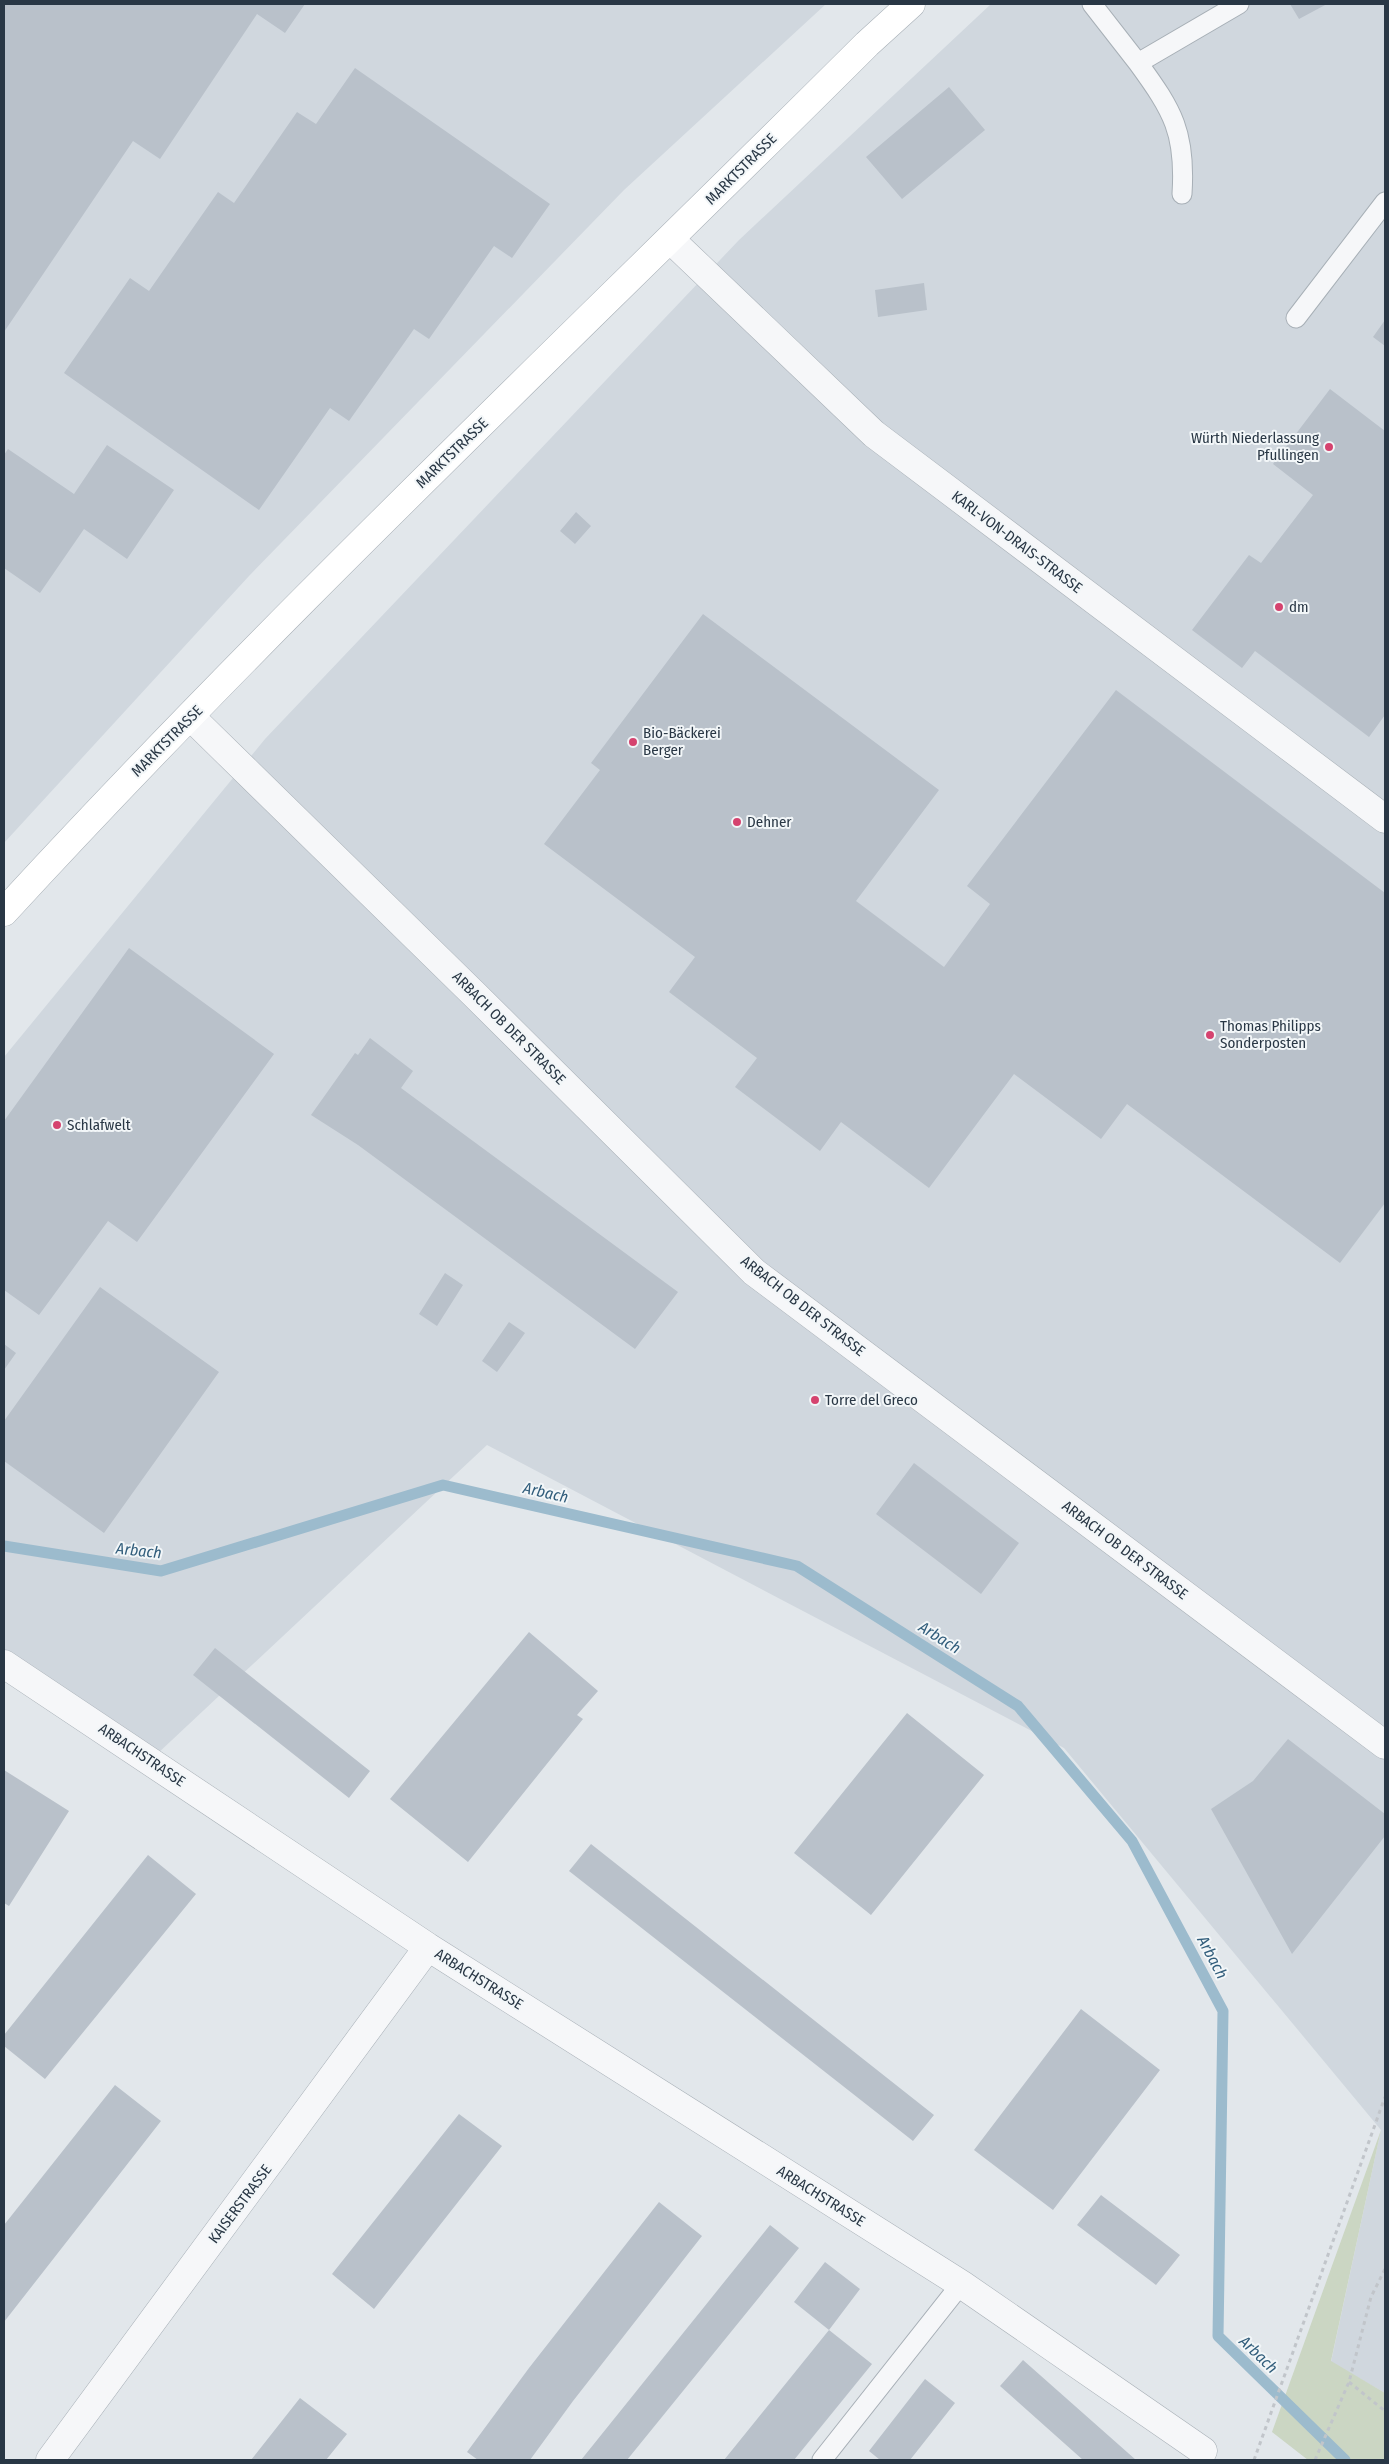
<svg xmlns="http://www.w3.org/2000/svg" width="1389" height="2464" font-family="'Fira Sans Condensed',sans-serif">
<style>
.built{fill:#d0d7de}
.green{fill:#cbd6c3}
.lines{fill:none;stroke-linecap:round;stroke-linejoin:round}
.stream{stroke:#9cbbcd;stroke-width:11}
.building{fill:#b9c1ca}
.lane-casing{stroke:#a7afb6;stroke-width:21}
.street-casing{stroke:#a7afb6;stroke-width:29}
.secondary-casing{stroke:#a7afb6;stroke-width:29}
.path{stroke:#c1c5ca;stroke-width:3;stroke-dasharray:4 4;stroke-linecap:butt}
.lane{stroke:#f6f7f9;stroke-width:19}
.street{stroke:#f6f7f9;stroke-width:28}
.secondary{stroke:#fff;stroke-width:28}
.poi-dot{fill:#d5436f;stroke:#f2f6f8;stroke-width:2}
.labels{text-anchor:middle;stroke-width:4;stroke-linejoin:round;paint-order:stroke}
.street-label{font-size:15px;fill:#293745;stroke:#f2f6f8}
.poi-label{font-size:15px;fill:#293745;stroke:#f2f6f8;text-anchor:start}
.water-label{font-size:16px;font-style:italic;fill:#315d7b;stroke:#f2f6f8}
</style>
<rect width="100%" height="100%" fill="#e2e7eb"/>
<!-- built -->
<path class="built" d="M4,4H826L624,190L249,576L4,843Z
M991,4H1385V2393L1331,2362L1381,2130L1064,1748L487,1445L156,1755L4,1679V1057L265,739L739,240Z"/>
<!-- green -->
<path class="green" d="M1381,2130L1331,2361L1385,2393V2460H1308L1272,2432Z"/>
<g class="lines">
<!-- stream -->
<path class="stream" d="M4,1546L161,1571L443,1485L797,1566L1018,1706L1132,1841L1223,2011L1218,2336L1345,2460"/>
</g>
<!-- building -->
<path class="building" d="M4,4H305L285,33L257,14L160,159L133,141L4,332Z
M1290,4H1327L1299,19Z
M355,68L550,204L512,258L494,246L429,339L414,329L349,421L330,408L259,510L64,373L130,278L149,291L218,192L234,203L297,112L316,124Z
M949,87L985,130L902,199L866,157Z
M924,283L927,310L878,317L875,290Z
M1385,320V346L1373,337Z
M1330,389L1385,431V715L1369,737L1255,651L1242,668L1192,630L1249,555L1261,563L1313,495L1273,464Z
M107,445L174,490L127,559L84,529L40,593L4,568V455L8,449L74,494Z
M576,512L591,526L575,544L560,531Z
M703,614L939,790L856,901L944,967L990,904L967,886L1116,690L1385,893V1203L1340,1263L1127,1104L1101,1139L1014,1074L929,1188L841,1122L820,1151L735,1087L757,1058L669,992L695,957L544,844L600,770L591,763Z
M129,948L274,1054L137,1242L108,1221L39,1315L4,1290V1121Z
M370,1038L413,1071L401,1088L678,1292L635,1349L358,1145L311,1115L355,1053L358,1055Z
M445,1273L463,1285L437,1326L419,1314Z
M100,1287L219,1372L104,1533L4,1461V1421Z
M509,1322L525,1333L497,1372L482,1361Z
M4,1344L16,1353L4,1370Z
M914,1463L1019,1543L981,1594L876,1514Z
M529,1632L598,1691L577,1715L583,1719L468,1862L390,1799Z
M215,1648L370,1771L349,1798L193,1675Z
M907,1713L984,1775L871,1915L794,1853Z
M1288,1739L1385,1814V1836L1292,1954L1211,1809L1253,1781Z
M4,1770L69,1811L9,1906L4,1903Z
M591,1844L934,2115L913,2141L569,1871Z
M148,1855L196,1894L45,2079L4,2046V2035Z
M1081,2009L1160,2070L1053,2210L974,2150Z
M115,2085L161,2121L4,2322V2225Z
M459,2114L502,2146L374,2309L332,2274Z
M1101,2195L1180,2255L1156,2285L1077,2225Z
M659,2202L702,2236L573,2401L530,2460H478L467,2452L529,2368Z
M770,2225L799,2248L627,2460H581Z
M825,2262L860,2289L829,2330L794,2302Z
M829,2330L872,2364L794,2460H724Z
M1023,2360L1136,2460H1083L1000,2386Z
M925,2379L955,2403L910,2460H880L869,2451Z
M300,2398L347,2434L326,2460H251Z"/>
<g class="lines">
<defs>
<path id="lane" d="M1092,4L1138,63L1239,4
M1138,63C1173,111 1186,133 1182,194
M1296,318L1385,202
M822,2460L961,2284"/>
<path id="street" d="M671,240L874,434L1385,819
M191,717L476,996L754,1272L1385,1745
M4,1664L428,1947L961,2284L1203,2451
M50,2460L428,1947"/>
<path id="secondary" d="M4,912C280,612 578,332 867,44L911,4"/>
</defs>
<!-- lane casing -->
<use href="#lane" class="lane-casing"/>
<!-- street casing -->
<use href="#street" class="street-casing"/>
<!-- secondary casing -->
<use href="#secondary" class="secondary-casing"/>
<!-- path -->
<path class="path" d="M1349,2382L1385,2411
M1254,2460L1385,2097
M1315,2460L1349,2382L1371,2297L1385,2269"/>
<!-- lane -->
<use href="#lane" class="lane"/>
<!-- street -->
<use href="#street" class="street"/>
<!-- secondary -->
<use href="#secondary" class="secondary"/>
</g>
<!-- markers -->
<g class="poi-dot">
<circle cx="1329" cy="447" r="5"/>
<circle cx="1279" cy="607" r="5"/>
<circle cx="633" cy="742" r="5"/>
<circle cx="737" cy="822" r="5"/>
<circle cx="1210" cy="1035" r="5"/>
<circle cx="57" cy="1125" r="5"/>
<circle cx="815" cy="1400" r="5"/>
</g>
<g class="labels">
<!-- street labels -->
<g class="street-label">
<text transform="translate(741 169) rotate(-45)" y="5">MARKTSTRASSE</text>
<text transform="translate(452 453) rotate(-44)" y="5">MARKTSTRASSE</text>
<text transform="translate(1017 542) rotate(37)" y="5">KARL-VON-DRAIS-STRASSE</text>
<text transform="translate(167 741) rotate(-45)" y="5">MARKTSTRASSE</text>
<text transform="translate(509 1028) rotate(45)" y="5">ARBACH OB DER STRASSE</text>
<text transform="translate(803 1306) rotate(38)" y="5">ARBACH OB DER STRASSE</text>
<text transform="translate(1125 1550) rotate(37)" y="5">ARBACH OB DER STRASSE</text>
<text transform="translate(142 1755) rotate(34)" y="5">ARBACHSTRASSE</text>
<text transform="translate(479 1979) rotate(32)" y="5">ARBACHSTRASSE</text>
<text transform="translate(821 2196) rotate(32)" y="5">ARBACHSTRASSE</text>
<text transform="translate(240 2204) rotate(-53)" y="5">KAISERSTRASSE</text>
</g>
<!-- poi labels -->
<g class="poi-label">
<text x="1319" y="443" text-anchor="end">Würth Niederlassung<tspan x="1319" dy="17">Pfullingen</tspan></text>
<text x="1289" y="612">dm</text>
<text x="643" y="738">Bio-Bäckerei<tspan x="643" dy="17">Berger</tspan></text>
<text x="747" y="827">Dehner</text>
<text x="1220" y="1031">Thomas Philipps<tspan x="1220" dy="17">Sonderposten</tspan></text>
<text x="67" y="1130">Schlafwelt</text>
<text x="825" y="1405">Torre del Greco</text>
</g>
<!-- water labels -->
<g class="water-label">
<text transform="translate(546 1492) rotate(13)" y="6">Arbach</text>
<text transform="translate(139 1550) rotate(6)" y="6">Arbach</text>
<text transform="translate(940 1637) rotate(32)" y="6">Arbach</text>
<text transform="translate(1213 1957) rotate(62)" y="6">Arbach</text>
<text transform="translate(1259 2354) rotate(44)" y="6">Arbach</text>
</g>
</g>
<!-- border -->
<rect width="1389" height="2464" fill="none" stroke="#293745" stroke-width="10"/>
</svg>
